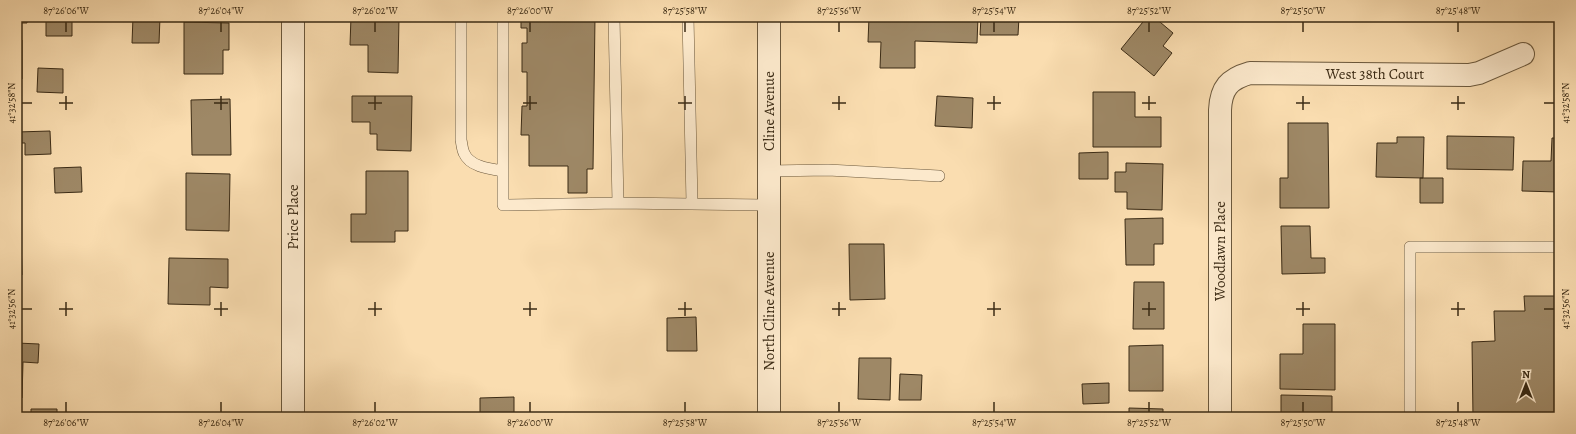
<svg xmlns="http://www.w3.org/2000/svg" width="1576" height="434" font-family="Alegreya,serif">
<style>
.building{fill:#9e8866;stroke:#3b2b15}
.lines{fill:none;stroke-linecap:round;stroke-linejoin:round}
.service-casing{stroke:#6b583c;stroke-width:12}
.minor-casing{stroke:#6b583c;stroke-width:24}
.tertiary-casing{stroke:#6b583c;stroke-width:24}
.service{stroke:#fce9cc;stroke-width:11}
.minor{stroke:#fce9cc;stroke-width:22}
.tertiary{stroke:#fce9cc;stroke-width:22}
.ticks{fill:none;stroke:#3b2b15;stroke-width:1.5}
.labels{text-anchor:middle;stroke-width:4;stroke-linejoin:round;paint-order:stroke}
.street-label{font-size:15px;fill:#3b2b15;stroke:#fce9cc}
.neatline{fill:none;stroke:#3b2b15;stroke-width:1.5}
.ticks-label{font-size:10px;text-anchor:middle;fill:#3b2b15}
</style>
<rect width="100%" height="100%" fill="#faddb0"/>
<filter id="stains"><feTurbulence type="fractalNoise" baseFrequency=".005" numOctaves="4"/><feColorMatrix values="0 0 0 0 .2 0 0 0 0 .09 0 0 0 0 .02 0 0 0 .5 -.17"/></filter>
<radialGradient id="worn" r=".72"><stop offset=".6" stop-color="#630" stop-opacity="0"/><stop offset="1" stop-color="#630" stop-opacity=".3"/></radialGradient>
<!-- building -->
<path class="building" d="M17,17H27V23H17Z
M46,17H72V36H46Z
M133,17H160L159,43H132Z
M351,17H399L398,73L368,72V45H350Z
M521,17H595L593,169H587V193H568V166H529V135H521L522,106H527V72H522V43H527V28H521Z
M869,17H978L977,43L915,41V68H880L881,42H868Z
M981,17H1019L1018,35H980Z
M1147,17H1154L1173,33L1163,46L1172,53L1154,76L1121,49Z
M1189,17H1205L1190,21Z
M184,22L229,23V50H223V74H184Z
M17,40H22V79H17Z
M38,68L63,69V93L37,92Z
M1093,92H1135V117H1161V147H1093Z
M352,96H412L411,151L377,150V134H370V122H352Z
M937,96L973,98L972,128L935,126Z
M230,99L231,155H192L191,100Z
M1288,123H1328L1329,208H1280V178H1288Z
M50,131L51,154L25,155V143H17V132Z
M1447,136L1514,137L1513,170L1447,169Z
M1397,137H1424L1423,178L1376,177L1377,143H1397Z
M1552,138H1559V192L1522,191L1523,161H1551Z
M1108,152V179H1079V153Z
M1126,163L1163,164L1162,210L1127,209V192H1115V172H1126Z
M81,167L82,192L55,193L54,168Z
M366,171H408V231H395V242H351V214H366Z
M186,173L230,174L229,231L186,230Z
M17,175H19L18,215H17Z
M1420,178H1443V203H1420Z
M1163,218V244H1154V265H1126L1125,219Z
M1281,226H1310L1311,258H1325V273L1282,274Z
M21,235L22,275H17V236Z
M849,244H884L885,299L850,300Z
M169,258L228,259V288L210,287V305L168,304Z
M1134,282H1164V329H1133Z
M17,292H21L20,336H17Z
M1524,296H1559V417H1473L1472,342L1495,341L1494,311H1525Z
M696,317L697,351H667V318Z
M1303,324H1335V390L1280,389V354H1303Z
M17,343L39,344L38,363L23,362L22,398H17Z
M1163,345V391H1129V346Z
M859,358H891L890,400L858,399Z
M900,374L922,375L921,400H899Z
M1109,383V403L1083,404L1082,384Z
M1281,395L1332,396V417H1281Z
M514,397V417H480V398Z
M1129,408L1163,409V417H1129Z
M31,409H57V417H31Z"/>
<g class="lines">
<defs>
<path id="service" d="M461,17V140C462,144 462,149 464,153C470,167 490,169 503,171
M503,17V205L618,203L614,17
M688,17L692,203
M769,171L828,170L939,176
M618,203L769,205
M1410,417V247H1559"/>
<path id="minor" d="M293,17V417
M1220,417V110C1221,88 1229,79 1250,73L1469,75L1479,73L1523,54"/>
<path id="tertiary" d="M769,17V417"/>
</defs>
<!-- service casing -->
<use href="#service" class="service-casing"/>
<!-- minor casing -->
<use href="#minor" class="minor-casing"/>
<!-- tertiary casing -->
<use href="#tertiary" class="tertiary-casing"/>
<!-- service -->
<use href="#service" class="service"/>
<!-- minor -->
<use href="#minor" class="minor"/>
<!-- tertiary -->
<use href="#tertiary" class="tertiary"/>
</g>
<!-- ticks -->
<path class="ticks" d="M66,22V32M221,22V32M375,22V32M530,22V32M685,22V32M839,22V32M994,22V32M1149,22V32M1303,22V32M1458,22V32M66,96V110M221,96V110M375,96V110M530,96V110M685,96V110M839,96V110M994,96V110M1149,96V110M1303,96V110M1458,96V110M22,103H32M59,103H73M214,103H228M368,103H382M523,103H537M678,103H692M832,103H846M987,103H1001M1142,103H1156M1296,103H1310M1451,103H1465M1544,103H1554M66,302V316M221,302V316M375,302V316M530,302V316M685,302V316M839,302V316M994,302V316M1149,302V316M1303,302V316M1458,302V316M22,309H32M59,309H73M214,309H228M368,309H382M523,309H537M678,309H692M832,309H846M987,309H1001M1142,309H1156M1296,309H1310M1451,309H1465M1544,309H1554M66,402V412M221,402V412M375,402V412M530,402V412M685,402V412M839,402V412M994,402V412M1149,402V412M1303,402V412M1458,402V412"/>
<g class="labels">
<!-- street labels -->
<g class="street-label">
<text x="1375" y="79">West 38th Court</text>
<text transform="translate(769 111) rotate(-90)" y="5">Cline Avenue</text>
<text transform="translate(293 217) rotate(-90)" y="5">Price Place</text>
<text transform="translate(1220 251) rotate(-90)" y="5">Woodlawn Place</text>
<text transform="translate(769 311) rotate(-90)" y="5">North Cline Avenue</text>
</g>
</g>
<!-- margin -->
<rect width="1576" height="434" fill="none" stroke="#faddb0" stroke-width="44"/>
<!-- north arrow -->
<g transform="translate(1526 384)" stroke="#fce9cc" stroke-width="3" paint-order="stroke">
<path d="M0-3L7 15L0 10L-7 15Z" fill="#3b2b15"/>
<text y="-6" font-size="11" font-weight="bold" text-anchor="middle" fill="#3b2b15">N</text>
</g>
<rect x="22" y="22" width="1532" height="390" class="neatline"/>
<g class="ticks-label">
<text x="66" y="14">87°26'06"W</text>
<text x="221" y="14">87°26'04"W</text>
<text x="375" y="14">87°26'02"W</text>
<text x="530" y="14">87°26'00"W</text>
<text x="685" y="14">87°25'58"W</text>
<text x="839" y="14">87°25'56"W</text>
<text x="994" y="14">87°25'54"W</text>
<text x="1149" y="14">87°25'52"W</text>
<text x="1303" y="14">87°25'50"W</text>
<text x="1458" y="14">87°25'48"W</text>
<text transform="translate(11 103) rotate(-90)" y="4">41°32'58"N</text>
<text transform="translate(1565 103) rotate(-90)" y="4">41°32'58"N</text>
<text transform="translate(11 309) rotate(-90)" y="4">41°32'56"N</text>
<text transform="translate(1565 309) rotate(-90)" y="4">41°32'56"N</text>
<text x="66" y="426">87°26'06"W</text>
<text x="221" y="426">87°26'04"W</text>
<text x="375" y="426">87°26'02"W</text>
<text x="530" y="426">87°26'00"W</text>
<text x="685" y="426">87°25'58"W</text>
<text x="839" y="426">87°25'56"W</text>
<text x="994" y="426">87°25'54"W</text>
<text x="1149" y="426">87°25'52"W</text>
<text x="1303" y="426">87°25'50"W</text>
<text x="1458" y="426">87°25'48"W</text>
</g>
<rect width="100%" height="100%" filter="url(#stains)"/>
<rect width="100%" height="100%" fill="url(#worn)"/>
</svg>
